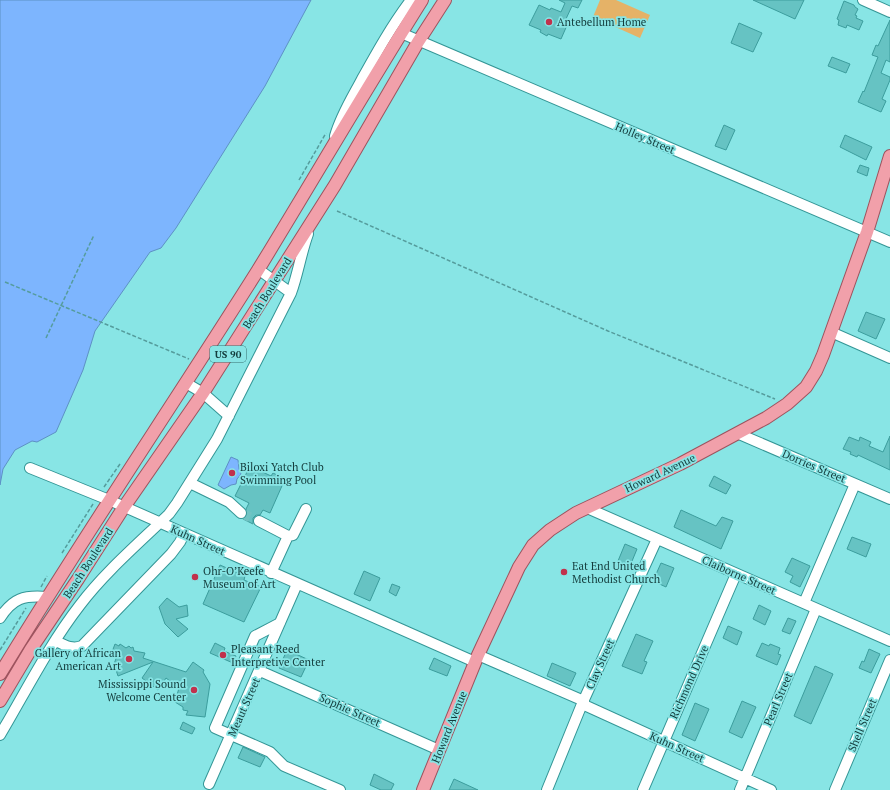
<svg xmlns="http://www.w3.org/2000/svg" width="890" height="790" font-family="'PT Serif',serif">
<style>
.green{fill:#e5b267}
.water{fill:#7db5fe;stroke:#5d91c4}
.building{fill:#66c3c3;stroke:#3c9d9d}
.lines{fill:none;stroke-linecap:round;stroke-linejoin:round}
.minor-tunnel{stroke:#71c3c3;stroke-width:10;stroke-dasharray:10 5;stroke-linecap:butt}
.minor-casing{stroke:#349696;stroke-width:12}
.major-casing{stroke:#9d535e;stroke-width:14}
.path{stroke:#559c9c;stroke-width:1.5;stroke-dasharray:4 2;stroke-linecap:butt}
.minor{stroke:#fff;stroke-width:10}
.major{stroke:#f1a0aa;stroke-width:12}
.poi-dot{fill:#c1314c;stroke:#88e5e5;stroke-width:1.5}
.labels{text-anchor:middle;stroke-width:3.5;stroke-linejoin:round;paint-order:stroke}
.shield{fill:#88e5e5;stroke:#366f6f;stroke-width:1}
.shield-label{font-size:10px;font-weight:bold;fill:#133c3c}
.poi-label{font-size:11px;fill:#133c3c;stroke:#88e5e5;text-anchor:start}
.street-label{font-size:11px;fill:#133c3c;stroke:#88e5e5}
</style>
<rect width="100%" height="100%" fill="#88e5e5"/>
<!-- green -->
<path class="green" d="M600,0H616L650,15L640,38L593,17Z"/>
<!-- water -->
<path class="water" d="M0,0H311L265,86L176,228L161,248L150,252L95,331L83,370L56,432L37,442L32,441L15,450L3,469L0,485Z
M231,457L238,460L239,469L241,474L237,479L236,484L231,485L224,489L218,485Z"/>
<!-- building -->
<path class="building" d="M559,0H582L578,8L572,6L565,21L568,23L561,39L548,34L547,36L540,32L541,30L529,25L539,5L550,10L551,8L561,12L565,3Z
M753,0H804L795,19Z
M844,1L854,5L855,7L858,9L855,15L857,16L856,18L863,21L859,30L847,25L846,28L838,25L839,20L837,19Z
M890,20V62L886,60L881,73L890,77V80L882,99L886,101L881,112L858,102L863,91L864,92L878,57L872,55L876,45L878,46Z
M739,23L762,33L753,52L731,43Z
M832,57L850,64L846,73L828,66Z
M724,125L735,130L726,150L715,146Z
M845,135L872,147L866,160L840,147Z
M860,165L869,168L867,176L857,172Z
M866,312L885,319L876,339L858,331Z
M890,436V470L858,455L857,457L850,454L851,452L843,449L849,437L859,441L860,437L871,442L869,446L883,452Z
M250,466L271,476L273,473L285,479L270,513L263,510L260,515H256L253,518V524L243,519L247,515L246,509L249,503L235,496Z
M714,476L731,485L726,494L709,486Z
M681,510L716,526L722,517L733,521L721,549L674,527Z
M852,537L871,544L866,557L847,549Z
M625,544L637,549L630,566L618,561Z
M792,558L810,566L800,587L790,582L793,576L785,572Z
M661,563L674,568L666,587L653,581Z
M220,565L245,576L244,580L261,587L244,622L203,604Z
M364,571L380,578L370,601L354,594Z
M392,584L400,587L396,596L389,592Z
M167,598L179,607L187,605L188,616L176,619L188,629L178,637L165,624L159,607Z
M759,605L771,611L765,625L753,619Z
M788,618L796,621L790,634L782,631Z
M728,626L742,632L737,645L723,638Z
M636,634L653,641L644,661L647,662L642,674L622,666Z
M215,643L225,648L224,651L236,656L233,663L210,653Z
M762,643L769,646L770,644L780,648L778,654L781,655L777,665L756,656Z
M115,644L119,646L120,644L126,648L129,646L131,648L133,647L134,651L145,653L143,658L186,672L193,662L204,670L203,672L210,684L205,717L186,715L188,711L183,710V707L175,702L179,688L166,678L158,690L142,678L153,662L118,676L114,664L117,656L115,655L116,654L112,652Z
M869,649L880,654L871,673L859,668L862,661L864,662Z
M287,650L309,660L301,677L279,668Z
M434,658L451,666L447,676L429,669Z
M552,663L576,673L570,686L547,676Z
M815,666L833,674L811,724L794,716Z
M742,701L756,707L742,738L729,732Z
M695,703L709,709L695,741L682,735Z
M183,722L195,728L192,734L180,729Z
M243,747L265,757L260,767L238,758Z
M374,774L394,784L391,790H381L370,785Z
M454,779L478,790H449Z"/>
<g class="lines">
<!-- minor-tunnel -->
<path class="minor-tunnel" d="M241,513L259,521"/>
<defs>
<path id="minor" d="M863,0L890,12
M401,33L890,242
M335,136C341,115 352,98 362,79C377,52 392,25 411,0
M258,269L291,293
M831,332L890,358
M186,383L203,393L229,416
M739,434L890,499
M30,468L109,500L475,662
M190,483L229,502L241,513
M587,508L890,641
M259,521L288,536L271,573
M288,536L293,535L306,509
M804,603L855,484
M0,618C13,598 24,595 47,597
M280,623L255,636L215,728L270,752L284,766L340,790
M56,641C64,645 72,650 82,646L171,554L180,542L184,534
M478,655L584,701
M260,671L439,750
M582,704L771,790
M0,735C26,691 49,645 80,605C105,572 139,543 169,514L177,503L217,439L291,293C298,274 301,253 308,234
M209,784L297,584
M547,790L582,704L657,539
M643,790L736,574
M740,790L816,609
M835,790L890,660"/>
<path id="major" d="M0,674C83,537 173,405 258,270C313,180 366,89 422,0
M0,701L31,649L78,579L124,507L203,393L335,185L418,42L445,0
M423,790L478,655L519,567L533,545L550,530L576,513L680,464L766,418L787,404L806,387L816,371L823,355L867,232L890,156"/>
</defs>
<!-- minor casing -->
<use href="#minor" class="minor-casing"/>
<!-- major casing -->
<use href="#major" class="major-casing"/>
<!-- path -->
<path class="path" d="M299,180L326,133
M337,211L608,331L775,399
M5,282L189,359
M46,338L94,235
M104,487L120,464
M62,553L93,504
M41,587L47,576
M0,650L26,608"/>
<!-- minor -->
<use href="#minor" class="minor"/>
<!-- major -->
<use href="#major" class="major"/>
</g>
<!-- markers -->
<g class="poi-dot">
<circle cx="549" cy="22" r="4"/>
<circle cx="232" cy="473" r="4"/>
<circle cx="564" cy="572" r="4"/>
<circle cx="195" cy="577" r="4"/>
<circle cx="223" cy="655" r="4"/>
<circle cx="129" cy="659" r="4"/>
<circle cx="194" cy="690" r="4"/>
</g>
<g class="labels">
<!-- shield labels -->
<rect class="shield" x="210" y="346" width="36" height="16" rx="3"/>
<g class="shield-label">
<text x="228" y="358">US 90</text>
</g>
<!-- poi labels -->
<g class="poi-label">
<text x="557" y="26">Antebellum Home</text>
<text x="240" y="471">Biloxi Yatch Club<tspan x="240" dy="13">Swimming Pool</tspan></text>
<text x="572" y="570">Eat End United<tspan x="572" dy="13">Methodist Church</tspan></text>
<text x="203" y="575">Ohr-O’Keefe<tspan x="203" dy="13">Museum of Art</tspan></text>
<text x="231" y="653">Pleasant Reed<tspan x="231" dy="13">Interpretive Center</tspan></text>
<text x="121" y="657" text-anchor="end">Gallery of African<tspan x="121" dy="13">American Art</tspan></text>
<text x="186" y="688" text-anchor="end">Mississippi Sound<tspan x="186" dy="13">Welcome Center</tspan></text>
</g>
<!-- street labels -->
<g class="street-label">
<text transform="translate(645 138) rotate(23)" y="4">Holley Street</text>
<text transform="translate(267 293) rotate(-58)" y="4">Beach Boulevard</text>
<text transform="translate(814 466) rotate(23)" y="4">Dorries Street</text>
<text transform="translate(660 473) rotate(-25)" y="4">Howard Avenue</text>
<text transform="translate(198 540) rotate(24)" y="4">Kuhn Street</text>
<text transform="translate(88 563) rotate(-57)" y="4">Beach Boulevard</text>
<text transform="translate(739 575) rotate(24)" y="4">Claiborne Street</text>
<text transform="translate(600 664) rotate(-66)" y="4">Clay Street</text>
<text transform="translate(689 682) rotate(-66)" y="4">Richmond Drive</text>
<text transform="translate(778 699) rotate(-67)" y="4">Pearl Street</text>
<text transform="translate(244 707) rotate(-66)" y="4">Meaut Street</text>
<text transform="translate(350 710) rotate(24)" y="4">Sophie Street</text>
<text transform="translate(862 725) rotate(-67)" y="4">Shell Street</text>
<text transform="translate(449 727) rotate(-68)" y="4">Howard Avenue</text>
<text transform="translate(677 747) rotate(24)" y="4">Kuhn Street</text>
</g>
</g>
</svg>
